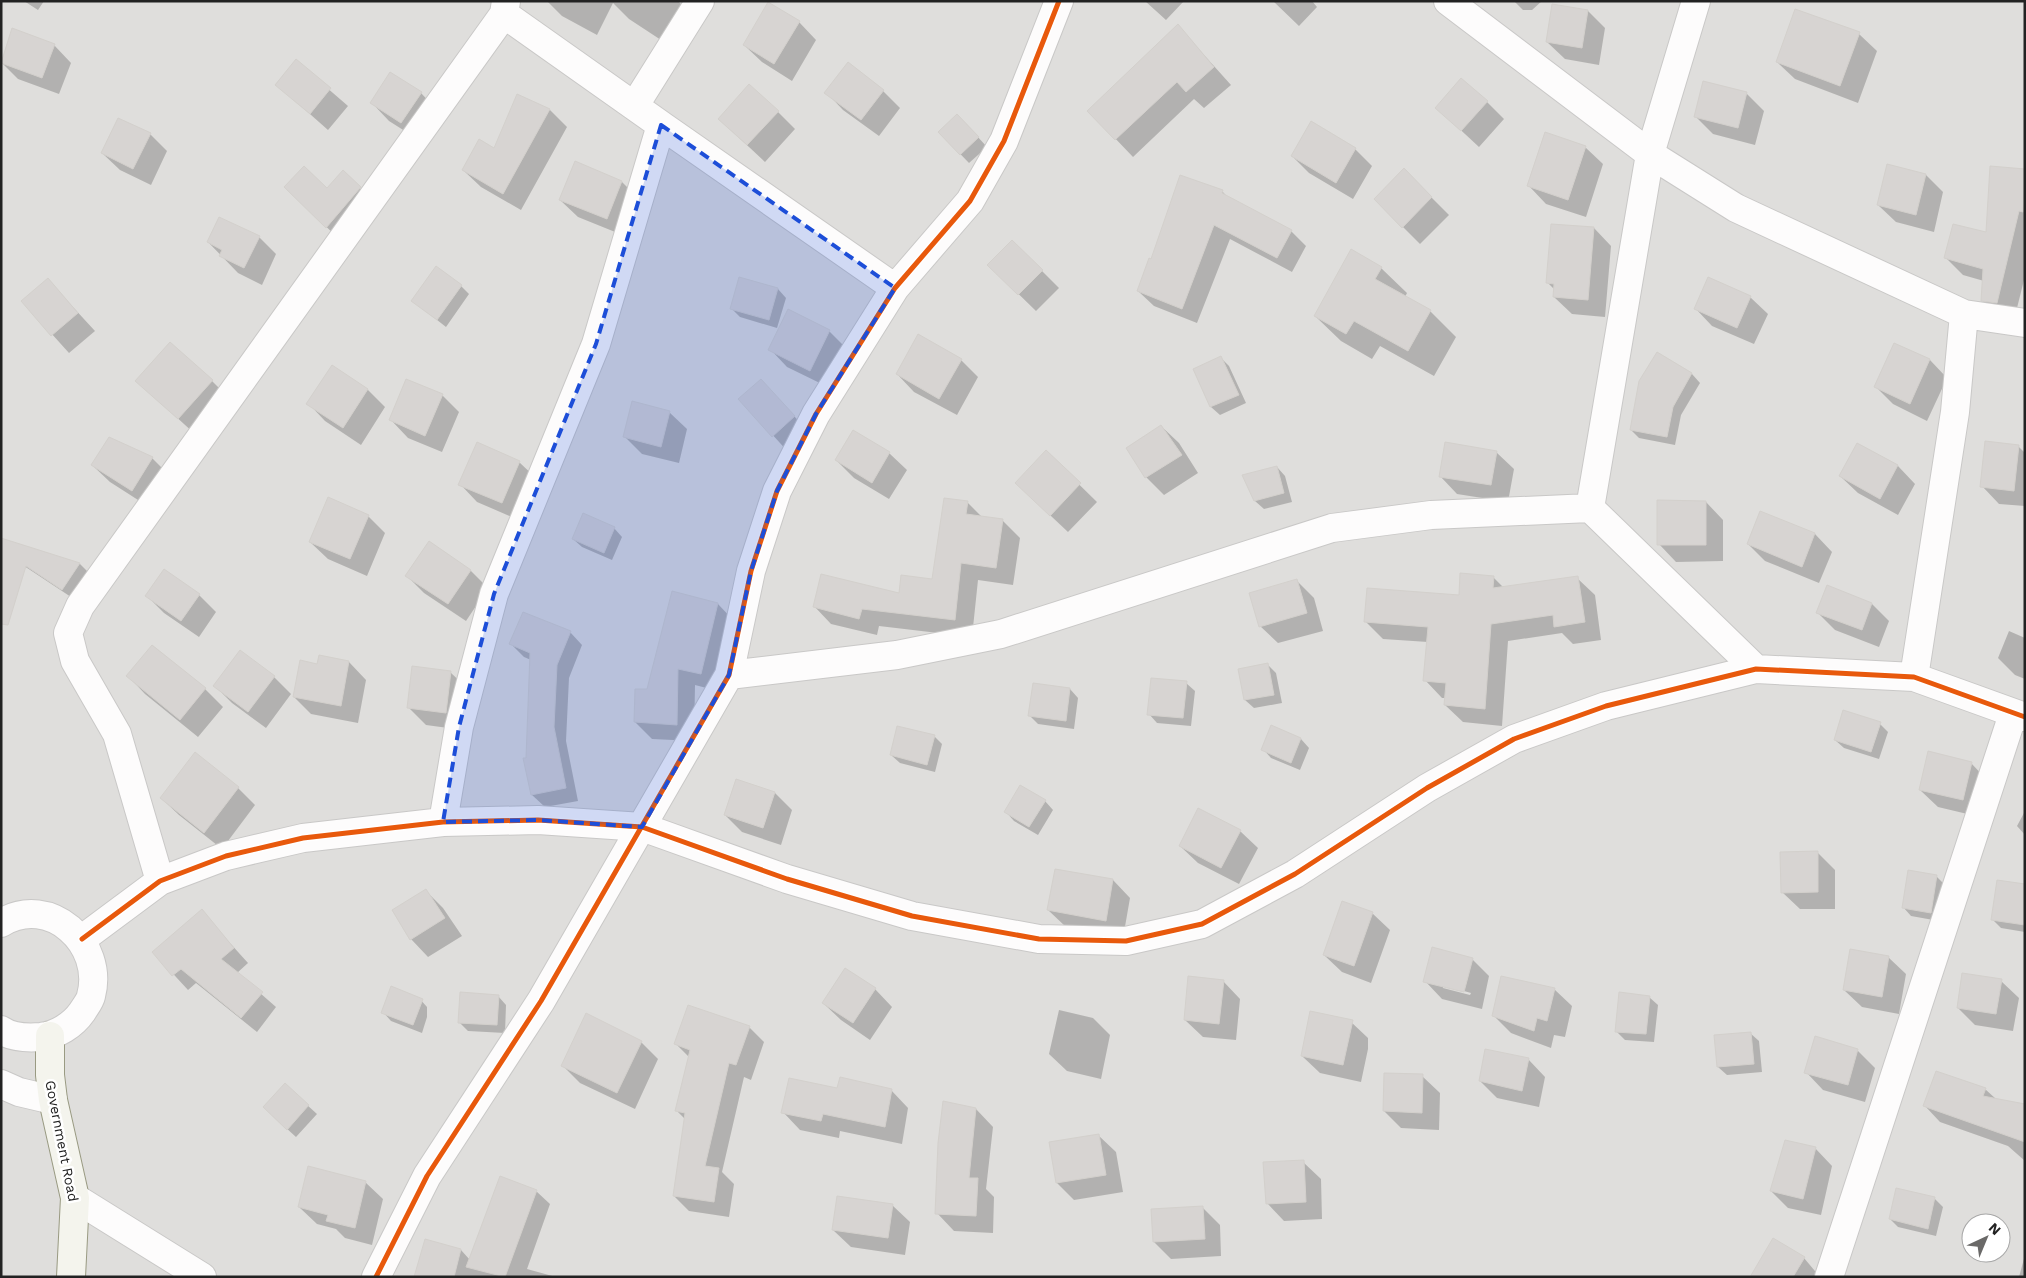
<svg xmlns="http://www.w3.org/2000/svg" width="2026" height="1278" font-family="'Work Sans',sans-serif">
<style>
.residential{fill:#dfdedc;fill-rule:evenodd}
.shadow{fill:#0003;fill-rule:evenodd}
.building{fill:#d7d4d2;stroke:#d3d0cc}
.lines{fill:none;stroke-linecap:round;stroke-linejoin:round}
.street-casing{stroke:#c9c8c7;stroke-width:30}
.secondary-casing{stroke:#999a82;stroke-width:30}
.street{stroke:#fdfcfc;stroke-width:28}
.secondary{stroke:#f4f4ed;stroke-width:28}
.cycleway-casing{stroke:#fff;stroke-width:8}
.cycleway{stroke:#e8590c;stroke-width:5}
.marked{fill:#1d4ed8;fill-opacity:0.2;stroke:#1d4ed8;stroke-width:4;stroke-dasharray:10 6;stroke-linejoin:round}
.labels{text-anchor:middle;stroke-width:5;stroke-linejoin:round;paint-order:stroke}
.street-label{font-size:14px;fill:#222;stroke:#fff}
</style>
<rect width="100%" height="100%" fill="#f0eeeb"/>
<!-- residential -->
<path class="residential" d="M1,1H2025V1277H1ZM1971,1223H2001V1253H1971Z"/>
<!-- shadow -->
<path class="shadow" d="M24,1H44L38,10Z
M547,1H678L684,7L661,40L629,19L613,3L597,35L562,16Z
M1145,1H1184L1166,20Z
M1273,1H1312L1317,7L1299,26Z
M1514,1H1542L1532,10H1523Z
M1588,11L1605,28L1599,65L1565,59L1547,42Z
M799,22L816,40L792,81L762,62L744,45Z
M1178,26L1231,85L1204,108L1194,99L1133,157L1089,111Z
M13,30L54,45L71,63L59,94L18,79L1,62Z
M1859,34L1877,51L1858,103L1795,79L1777,62Z
M296,61L348,106L328,130L276,84Z
M883,91L900,108L879,136L843,110L826,92Z
M421,93L438,111L419,140L389,121L372,103Z
M1746,93L1764,111L1755,145L1713,134L1696,117Z
M518,96L550,110L567,127L521,210L481,187L463,170L495,149Z
M1487,102L1504,119L1479,147L1437,108Z
M778,112L795,129L765,162L719,119Z
M966,124L987,147L969,163L940,133Z
M150,134L167,151L151,185L120,170L102,153Z
M1585,147L1603,164L1586,217L1546,204L1529,186Z
M1355,149L1372,166L1353,199L1309,173L1292,156Z
M1404,170L1449,215L1420,244L1375,199Z
M2025,170V276L2014,320L2000,318L1982,300L1984,281L1963,275L1946,258L1987,234Z
M343,172L377,205L344,244L303,204L327,190Z
M1926,175L1943,192L1934,232L1896,222L1878,205Z
M622,182L639,199L625,236L578,217L560,200Z
M1222,191L1229,199L1291,231L1306,246L1292,272L1230,239L1197,323L1154,306L1138,291L1152,261Z
M1594,228L1611,246L1605,317L1572,314L1554,297L1555,290L1548,283Z
M259,237L276,254L262,285L238,273L208,242Z
M1012,241L1059,288L1036,311L989,265Z
M1381,268L1407,293L1405,297L1430,311L1456,337L1434,376L1380,346L1372,359L1341,341L1315,316Z
M740,278L778,289L786,298L777,328L740,317L731,308Z
M48,280L95,331L69,353L23,302Z
M461,286L469,294L446,327L413,301Z
M1750,297L1768,314L1754,344L1712,326L1695,308Z
M829,331L847,349L828,387L787,367L770,349Z
M1895,345L1930,360L1947,378L1927,421L1893,404L1876,387Z
M1657,353L1692,374L1700,383L1681,415L1675,445L1639,438L1631,430Z
M1221,358L1229,366L1246,403L1220,415L1211,407L1194,370Z
M961,360L978,377L957,415L914,392L897,374Z
M332,367L368,390L385,407L361,445L325,421L308,403Z
M137,381H212L229,398L196,435Z
M442,395L459,412L442,452L408,438L391,420Z
M778,398L811,435L790,454L740,399Z
M669,412L687,429L679,463L642,454L625,437Z
M1161,426L1179,443L1198,473L1164,495L1146,477L1127,448Z
M1857,445L1898,466L1915,484L1898,515L1858,493L1840,476Z
M2018,446L2025,453V506L1999,504L1982,486Z
M1046,452L1097,502L1068,532L1034,500Z
M1496,452L1514,469L1508,502L1457,494L1440,476Z
M889,453L907,470L889,499L854,478L836,460Z
M152,458L169,475L149,507L110,482L92,465Z
M519,462L537,479L519,520L477,502L460,484Z
M1277,467L1285,476L1292,502L1264,509L1255,501Z
M967,502L983,518L1002,520L1020,538L1013,585L978,580L972,637L879,626L877,635L831,624L814,606L900,595L933,580Z
M1706,502L1723,520V561L1676,562L1659,544Z
M1761,513L1815,534L1832,552L1819,583L1765,561L1748,544Z
M368,516L385,533L367,576L328,559L310,542Z
M614,528L622,537L612,560L582,547L573,539Z
M1,539L80,564L88,572L71,597L3,552Z
M470,570L488,588L466,621L424,593L407,576Z
M1493,577L1504,588L1577,578L1595,595L1601,640L1573,644L1562,633L1508,641L1502,726L1463,722L1445,705L1446,698H1442L1425,680L1428,642L1383,639L1365,621L1460,596Z
M1297,581L1314,598L1323,631L1278,643L1260,626Z
M199,595L216,612L199,637L164,613L147,596Z
M718,604L735,622L718,691L695,685L694,741L652,739L635,722L647,691Z
M1872,604L1889,621L1879,647L1835,630L1818,613Z
M2009,631L2025,638V679L2015,675L1998,658Z
M570,632L582,645L569,678L566,741L578,801L545,807L532,795L527,759L531,660L524,657L511,644Z
M153,646L205,689L223,707L198,737L145,694L128,676Z
M320,657L349,662L366,680L358,723L311,714L294,697L318,665Z
M1268,665L1276,673L1282,703L1254,708L1245,700L1239,670Z
M450,672L468,689L463,730L426,725L409,708Z
M274,677L291,694L266,728L232,703L215,686Z
M1186,683L1195,691L1191,726L1157,723L1149,714Z
M1070,689L1078,698L1074,729L1038,724L1030,716Z
M1880,724L1888,732L1879,759L1844,748L1835,740Z
M1272,727L1301,739L1309,748L1300,770L1271,758L1263,749Z
M934,736L942,744L935,772L900,763L891,755Z
M1971,763L1988,781L1980,817L1938,807L1920,790Z
M238,788L255,805L222,849L179,815L161,798Z
M775,793L792,810L781,845L742,832L725,815Z
M1045,801L1053,810L1038,835L1014,821L1006,812Z
M2025,811V835L2017,826Z
M1240,831L1258,848L1239,884L1198,863L1180,846Z
M1818,853L1835,870V909H1800L1782,892Z
M1937,877L1945,885L1939,921L1911,916L1903,907Z
M1113,880L1130,898L1123,938L1066,927L1048,910Z
M2025,886V932L2001,928L1993,920Z
M426,891L443,908L462,936L428,957L411,939L393,911Z
M201,911L248,963L237,973L276,1007L257,1032L196,983L188,990L153,952Z
M1372,913L1390,930L1371,983L1342,972L1324,955Z
M1888,957L1906,974L1899,1014L1862,1007L1844,990Z
M1472,959L1489,976L1482,1009L1442,999L1425,981ZM1443,985L1471,993L1470,995L1443,988Z
M845,970L875,989L892,1007L870,1040L841,1020L823,1003Z
M1223,981L1240,999L1236,1040L1203,1037L1185,1020Z
M2001,981L2019,998L2013,1031L1975,1025L1958,1008Z
M1554,989L1572,1006L1565,1037L1554,1035L1551,1048L1511,1033L1494,1016Z
M498,996L506,1005L505,1033L468,1031L459,1022Z
M1649,997L1658,1005L1654,1042L1625,1040L1616,1031Z
M419,998L427,1007V1017L422,1033L391,1021L383,1012Z
M1059,1010L1093,1018L1110,1035L1101,1079L1067,1071L1049,1054Z
M1350,1021L1368,1038V1049L1361,1082L1320,1073L1302,1056Z
M749,1027L764,1042L751,1080L744,1077L722,1172L734,1184L729,1217L689,1211L674,1196L685,1119L676,1110L690,1058L676,1044Z
M1750,1033L1759,1041L1762,1072L1727,1075L1718,1067Z
M1816,1038L1858,1051L1875,1068L1865,1102L1823,1090L1806,1072Z
M641,1042L658,1059L635,1109L580,1083L563,1066Z
M1528,1059L1545,1077L1539,1107L1497,1098L1480,1081Z
M1422,1076L1440,1093L1439,1130L1401,1128L1384,1111Z
M285,1085L317,1114L296,1137L273,1116Z
M838,1089L891,1090L908,1108L902,1144L840,1131L839,1138L800,1130L783,1112Z
M1985,1089L1996,1099L2025,1105V1161L2008,1146L1940,1122L1925,1106Z
M976,1109L993,1127L986,1189L994,1197L993,1233L954,1231L937,1213Z
M1098,1135L1116,1152L1123,1192L1074,1200L1057,1183Z
M1815,1148L1832,1166L1821,1215L1788,1208L1771,1191Z
M1303,1162L1321,1179L1322,1219L1284,1221L1267,1203Z
M365,1182L383,1199L372,1245L345,1238L336,1229L317,1224L299,1207Z
M536,1191L550,1204L527,1269L556,1277H415L461,1250L470,1260Z
M1934,1198L1943,1207L1936,1236L1898,1227L1890,1219Z
M892,1205L910,1222L905,1255L851,1247L833,1230Z
M1202,1207L1220,1225L1221,1256L1171,1259L1154,1242Z
M2025,1255V1277H2019Z
M1804,1258L1820,1277H1756Z"/>
<!-- building -->
<path class="building" d="M768,2L800,21L774,64L743,45Z
M1552,4L1588,10L1582,48L1546,42Z
M1795,9L1860,32L1840,86L1776,62Z
M1178,24L1214,67L1186,92L1177,82L1115,140L1087,111Z
M12,28L55,44L42,78L1,63Z
M296,59L331,88L310,114L275,85Z
M848,62L884,90L861,120L824,93Z
M390,72L422,92L401,123L370,103Z
M1461,78L1488,101L1461,131L1435,108Z
M1703,81L1747,92L1738,128L1694,117Z
M749,84L779,111L747,145L718,119Z
M517,94L550,109L503,194L462,170L479,139L494,148Z
M957,114L979,137L960,155L938,132Z
M118,118L151,133L133,169L101,153Z
M1311,121L1356,148L1336,183L1291,156Z
M1545,132L1586,146L1568,200L1527,186Z
M575,161L622,181L607,219L559,200Z
M1887,164L1926,174L1916,215L1877,205Z
M304,166L327,188L343,170L361,187L326,228L284,187Z
M1990,166L2025,169L2023,212L2019,211L1997,303L1981,301L1983,269L1944,258L1953,224L1986,232Z
M1404,168L1432,197L1402,228L1374,199Z
M1180,175L1223,190L1222,193L1292,230L1277,258L1214,225L1182,309L1137,291L1149,258L1151,259Z
M219,217L260,236L244,268L219,256L222,250L207,242Z
M1551,224L1594,227L1588,300L1553,297L1554,284L1546,283Z
M1012,240L1043,270L1018,295L987,265Z
M1351,249L1382,267L1375,279L1431,310L1408,351L1354,321L1346,334L1314,316Z
M436,266L462,285L437,320L411,301Z
M739,277L778,288L769,320L730,309Z
M1708,277L1751,296L1737,328L1694,309Z
M48,278L78,313L51,336L21,301Z
M788,309L830,330L810,371L768,350Z
M918,334L962,359L939,399L896,374Z
M170,342L213,380L178,419L135,381Z
M1894,343L1930,359L1910,404L1874,387Z
M1657,352L1692,373L1673,407L1667,437L1630,430L1639,381Z
M1221,356L1239,395L1210,407L1193,369Z
M332,365L368,389L343,428L306,404Z
M406,379L443,394L425,436L389,420Z
M761,379L795,416L772,437L738,399Z
M632,401L670,411L661,447L623,437Z
M1161,425L1182,455L1145,478L1126,448Z
M853,430L890,452L872,483L835,460Z
M109,437L153,457L132,491L91,465Z
M1985,441L2019,445L2014,491L1980,487Z
M477,442L520,461L502,503L458,485Z
M1445,442L1497,451L1491,485L1439,477Z
M1857,443L1898,465L1880,499L1839,476Z
M1046,450L1081,483L1050,516L1015,483Z
M1277,466L1284,493L1254,501L1242,475Z
M328,497L369,515L350,559L309,542Z
M944,498L968,501L966,514L1003,519L996,568L961,563L955,620L862,609L859,619L813,607L821,574L899,593L901,575L932,579Z
M1657,500L1706,501V545H1657Z
M1760,511L1815,533L1802,567L1747,544Z
M583,513L615,527L604,553L572,539Z
M1,538L80,563L62,590L26,566L8,625L1,624Z
M429,541L471,570L448,604L405,576Z
M164,569L200,594L181,621L145,596Z
M1460,573L1494,576L1493,588L1578,576L1585,622L1554,627L1553,615L1491,624L1485,709L1444,705L1446,683L1423,681L1428,627L1364,622L1367,588L1459,595Z
M1297,579L1307,613L1259,627L1249,593Z
M1827,585L1872,603L1862,630L1816,613Z
M672,591L718,603L701,674L678,669L677,725L634,722L635,689H647Z
M523,612L571,631L557,665L554,727L566,788L531,795L523,758H526L530,653L509,644Z
M152,645L206,688L180,720L126,676Z
M240,650L275,676L248,712L213,686Z
M319,655L349,661L341,706L293,697L300,660L317,664Z
M1268,663L1274,695L1244,700L1238,669Z
M412,666L451,671L446,713L407,708Z
M1151,678L1187,681L1183,718L1147,715Z
M1033,683L1070,688L1066,721L1028,716Z
M1843,710L1881,722L1871,752L1834,740Z
M1271,725L1301,738L1291,763L1261,750Z
M897,726L935,735L927,765L890,755Z
M1928,751L1972,762L1963,800L1919,790Z
M195,752L239,787L204,833L160,798Z
M736,779L775,792L763,828L724,815Z
M1020,785L1046,800L1029,827L1004,812Z
M1198,808L1241,830L1221,868L1179,846Z
M1818,851V892L1781,893L1780,852Z
M1055,869L1113,879L1106,921L1047,910Z
M1908,870L1937,875L1931,913L1902,908Z
M1997,880L2025,884V925L1991,920Z
M426,889L445,918L410,940L392,910Z
M1342,901L1373,912L1354,966L1323,955Z
M202,909L234,948L221,959L263,992L241,1018L181,969L172,976L152,952Z
M1432,947L1473,958L1464,992L1423,982Z
M1850,949L1889,956L1882,997L1843,990Z
M845,968L876,988L853,1023L822,1003Z
M1962,973L2002,979L1996,1014L1957,1008Z
M1188,976L1224,980L1219,1024L1184,1020Z
M1501,976L1555,988L1547,1021L1537,1018L1534,1031L1492,1016Z
M391,986L423,999L413,1025L381,1013Z
M460,992L499,995L497,1025L458,1023Z
M1619,992L1650,996L1646,1034L1615,1032Z
M688,1005L750,1026L736,1065L729,1063L705,1166L719,1168L714,1202L673,1196L685,1113L675,1111L690,1050L674,1044Z
M1310,1011L1353,1020L1343,1065L1301,1056Z
M586,1013L642,1041L617,1093L561,1066Z
M1751,1032L1754,1064L1717,1067L1714,1035Z
M1815,1036L1858,1049L1848,1085L1804,1073Z
M1485,1049L1529,1058L1522,1091L1479,1081Z
M1936,1071L1986,1088L1983,1096L2025,1104V1142L1923,1106Z
M1384,1073L1423,1074L1422,1113L1383,1111Z
M840,1077L892,1089L885,1127L823,1114L821,1121L781,1113L789,1078L837,1088Z
M285,1083L309,1105L287,1130L263,1107Z
M943,1101L976,1108L969,1178H978L976,1216L935,1214L938,1143Z
M1099,1134L1106,1175L1056,1183L1049,1142Z
M1785,1140L1816,1147L1803,1199L1770,1191Z
M1304,1160L1306,1202L1266,1204L1263,1162Z
M308,1166L366,1181L355,1228L326,1221L328,1215L298,1207Z
M500,1176L537,1190L505,1277L466,1267Z
M1896,1188L1935,1197L1928,1229L1889,1219Z
M837,1196L893,1204L888,1238L832,1230Z
M1203,1206L1205,1239L1153,1242L1151,1209Z
M1773,1238L1805,1257L1793,1277H1750Z
M425,1239L461,1249L454,1277H414Z"/>
<g class="lines">
<defs>
<path id="street" d="M1448,1L1650,154L1736,208L1964,314L2025,323
M635,105L700,1
M661,125L895,288
M1590,508L1650,154L1696,1
M729,675L897,655L1001,634L1332,528L1431,515L1590,508L1756,669
M1914,677L1955,412L1964,314
M443,822L459,727L494,594L596,344L661,125L504,14
M160,881L117,734L75,661L68,633L80,606L504,14L506,1
M1,923C50,893 105,944 91,996C90,1001 85,1007 82,1012C73,1025 57,1035 41,1037C28,1038 12,1038 1,1030
M82,939L160,881L226,856L303,838L443,822L538,820L642,827L787,879L912,916L1039,939L1126,941L1202,924L1295,874L1427,788L1514,739L1606,706L1756,669L1914,677L2025,717
M1,1084L19,1092L53,1100
M75,1198L202,1277
M376,1277L427,1176L541,1001L729,675L751,571L777,491L816,414L895,288L970,201L1004,141L1059,1
M1829,1277L2013,714"/>
<path id="secondary" d="M50,1036V1075L53,1100L75,1198L71,1277"/>
</defs>
<!-- street casing -->
<use href="#street" class="street-casing"/>
<!-- secondary casing -->
<use href="#secondary" class="secondary-casing"/>
<!-- street -->
<use href="#street" class="street"/>
<!-- secondary -->
<use href="#secondary" class="secondary"/>
<defs>
<path id="cycleway" d="M82,939L160,881L226,856L303,838L443,822L538,820L642,827L787,879L912,916L1039,939L1126,941L1202,924L1295,874L1427,788L1514,739L1606,706L1756,669L1914,677L2025,717
M376,1277L427,1176L541,1001L729,675L751,571L777,491L816,414L895,288L970,201L1004,141L1059,1"/>
</defs>
<!-- cycleway casing -->
<use href="#cycleway" class="cycleway-casing"/>
<!-- cycleway -->
<use href="#cycleway" class="cycleway"/>
</g>
<!-- marked area -->
<path class="marked" d="M661,125L895,288L816,414L777,491L751,571L729,675L642,827L538,820L443,822L459,727L494,594L596,344Z"/>
<g class="labels">
<!-- street labels -->
<g class="street-label">
<text transform="translate(62 1141) rotate(79)" y="5">Government Road</text>
</g>
</g>
<!-- border -->
<rect width="2026" height="1278" fill="none" stroke="#222222" stroke-width="5"/>
<!-- north arrow -->
<g transform="translate(1986 1238) rotate(44)"><circle r="24" fill="#ffffff" stroke="#a7a7a7"/>
<path d="M0-4L9 19L0 12L-9 19Z" fill="#6a6968"/>
<text y="-8" font-size="14" font-weight="bold" text-anchor="middle" fill="#222222">N</text>
</g>
</svg>
